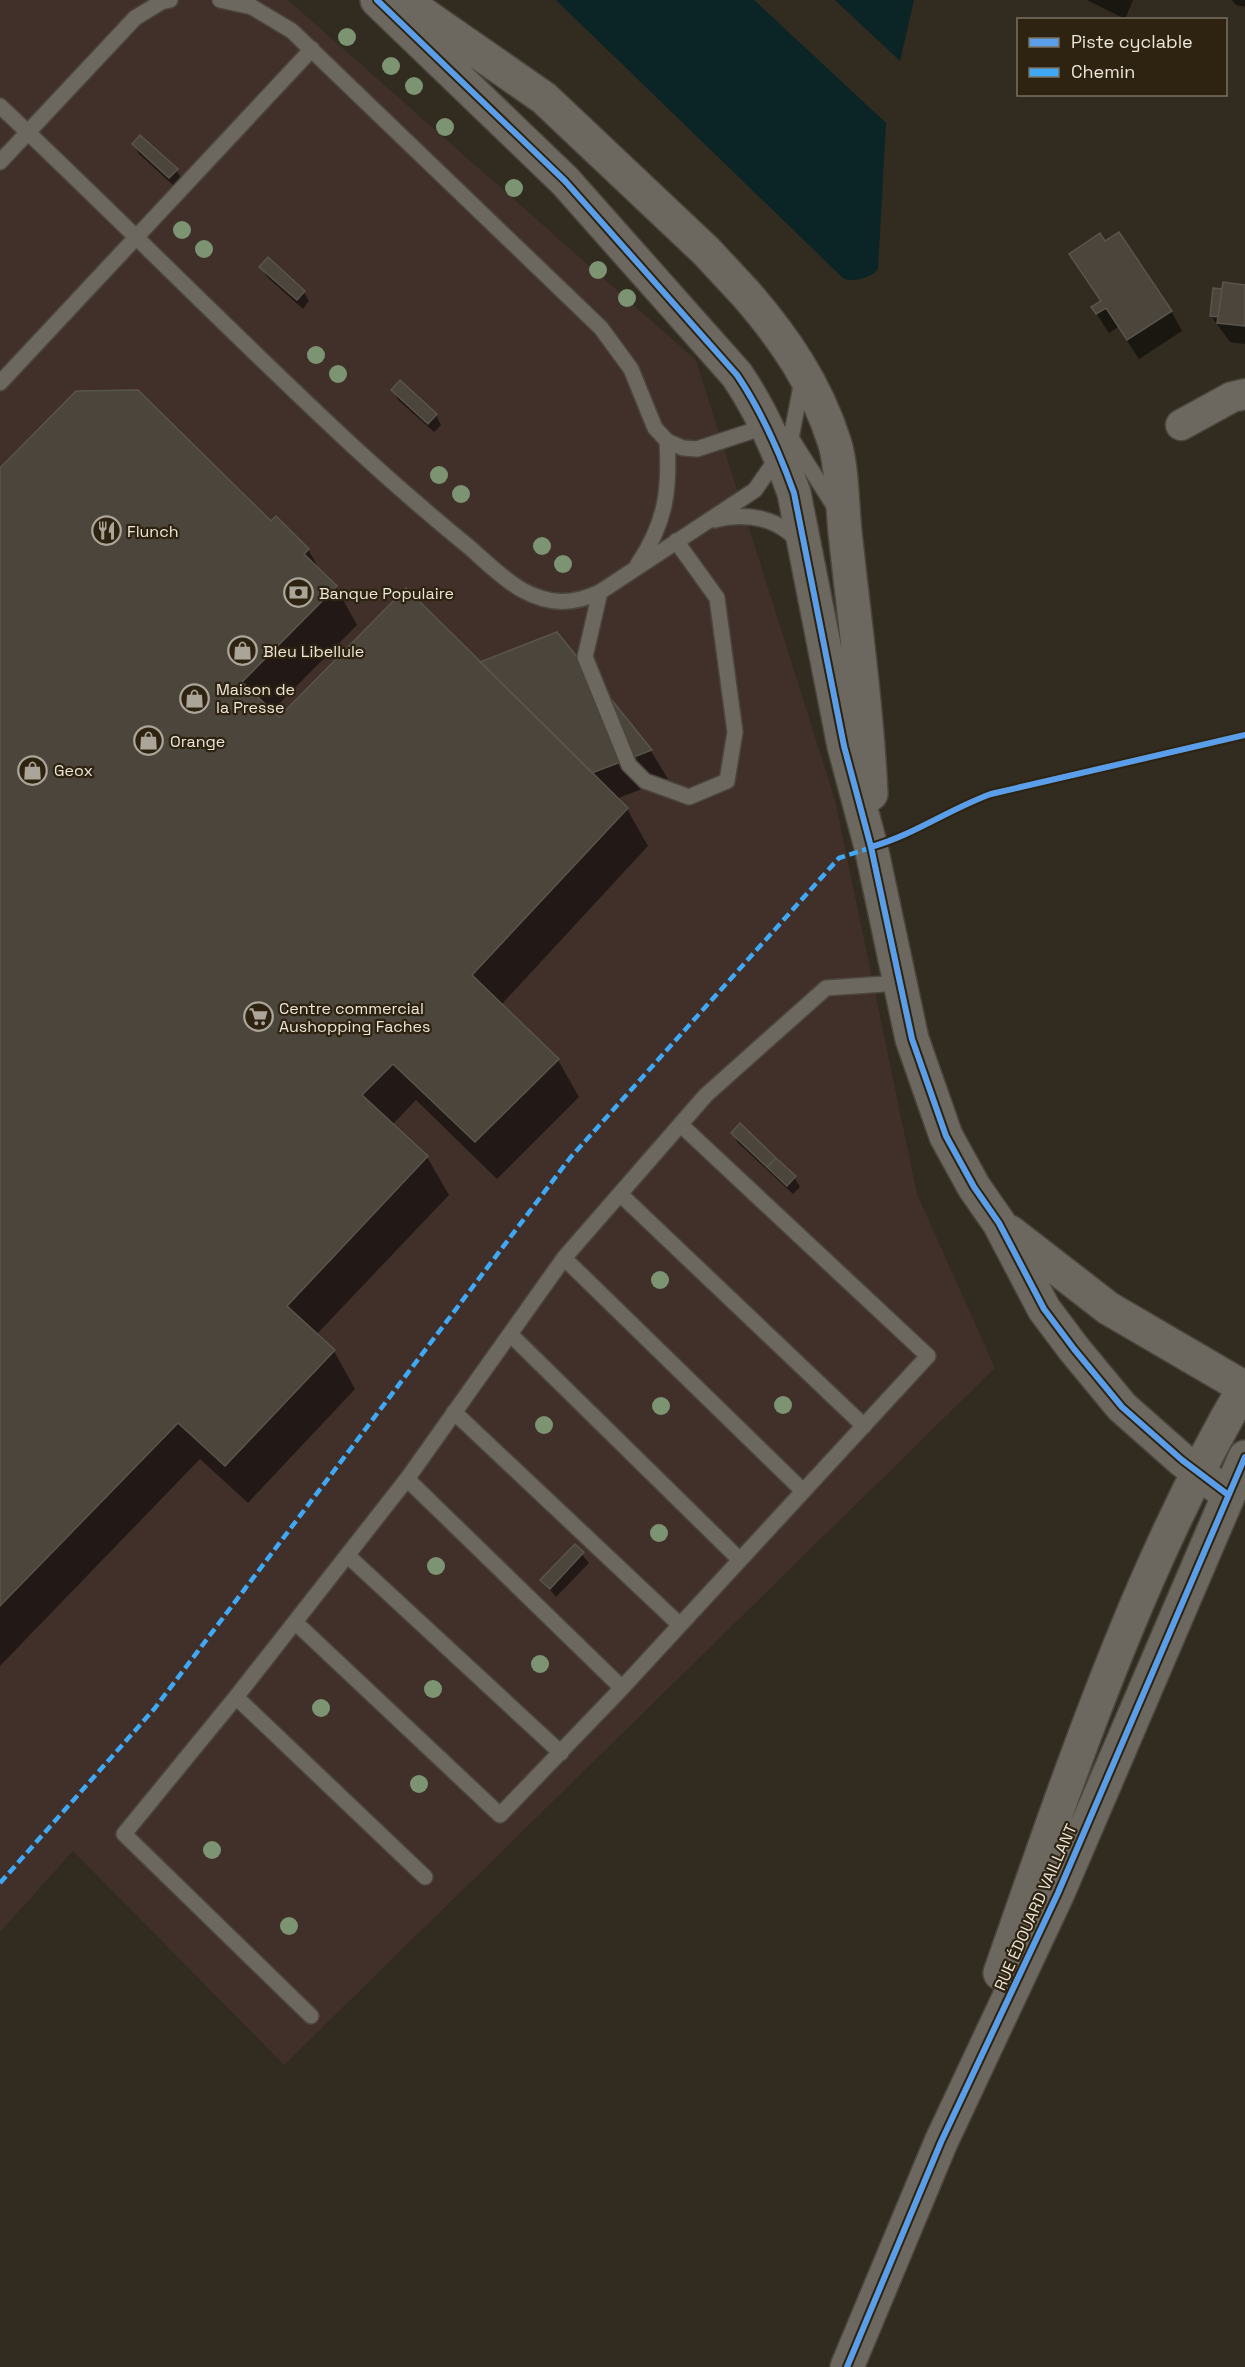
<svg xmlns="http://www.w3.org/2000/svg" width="1245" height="2367" font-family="'Space Grotesk',sans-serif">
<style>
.commercial{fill:#41302a}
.water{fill:#0b2426}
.shadow{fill:#0007}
.building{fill:#4b453b;stroke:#59554c;stroke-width:1.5}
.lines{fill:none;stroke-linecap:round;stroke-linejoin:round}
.lane-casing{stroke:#4b463d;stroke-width:18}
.street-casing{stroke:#4b463d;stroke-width:33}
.secondary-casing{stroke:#4b463d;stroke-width:36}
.lane{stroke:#6c675f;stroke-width:15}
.street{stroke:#6c675f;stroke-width:30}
.secondary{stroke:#6c675f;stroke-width:33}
.quiet{stroke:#3fa9f5;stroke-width:4.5;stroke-dasharray:9 4.5;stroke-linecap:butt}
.cycleway-casing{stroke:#2d2310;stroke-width:10}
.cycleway{stroke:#5a9eea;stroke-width:6}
.tree{fill:#7c9471}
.labels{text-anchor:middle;stroke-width:4.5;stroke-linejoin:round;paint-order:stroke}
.poi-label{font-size:16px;fill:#ede6da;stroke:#2d2310;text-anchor:start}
.street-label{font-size:16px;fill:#ede6da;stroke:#2d2310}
</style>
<rect width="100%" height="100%" fill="#312b20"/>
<!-- commercial -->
<path class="commercial" d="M0,0H288L696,360L835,800L917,1194L995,1368L284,2065L73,1851L0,1932Z"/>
<!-- water -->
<path class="water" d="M556,0H754L886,123L878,269C871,278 855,282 844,279Z
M835,0H914L900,61Z"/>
<!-- shadow -->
<path class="shadow" d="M1087,0H1133L1125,19Z
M1232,0H1245V7L1236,5Z
M134,145L176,170L182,179L175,187L139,154Z
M1105,243L1171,311L1182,331L1139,359L1118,327L1109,333L1105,327L1093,308L1102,302L1083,274Z
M261,267L304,292L309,301L303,309L267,277Z
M1245,286V344L1230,342L1211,316L1223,290Z
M393,390L436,415L441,425L434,432L398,400Z
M0,498L272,524L308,549L322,574L336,587L357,625L271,712L279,719L480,663L556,634L651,751L668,779L616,799L627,809L648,846L501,1005L558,1060L579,1097L497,1179L416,1100L392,1125L427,1157L449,1195L316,1335L334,1351L355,1389L248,1503L200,1459L0,1666Z
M733,1133L794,1177L800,1187L793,1194L738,1143Z
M575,1546L589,1563L556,1597L542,1580Z"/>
<!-- building -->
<path class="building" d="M140,135L178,169L169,178L132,144Z
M1119,232L1172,311L1127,340L1106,308L1096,314L1091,307L1101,301L1069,254L1100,233L1105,241Z
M268,257L305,291L297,300L259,267Z
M1223,282L1245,285V326L1217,323Z
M1213,288L1222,289L1218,317L1210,316Z
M400,380L437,414L428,424L391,390Z
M138,390L271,521L276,516L309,549L304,554L337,586L242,682L279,717L406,588L628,808L472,975L559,1059L475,1142L393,1064L362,1095L428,1156L287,1306L335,1350L225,1466L178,1423L0,1606V468L76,391Z
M557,632L652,750L592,773L480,662Z
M740,1123L776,1158L767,1167L731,1133Z
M776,1158L796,1176L787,1186L767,1167Z
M575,1544L584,1552L550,1589L540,1580Z"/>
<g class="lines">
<defs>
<path id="lane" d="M220,0L252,7L292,31L601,328L631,369L655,428L667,441L683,448L697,449L767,426L791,438L836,509
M0,106C120,219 235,337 356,449C393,483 431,516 469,547C486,562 503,579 522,590C550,605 572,605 600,592L755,490L791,438L802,381
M0,162L135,18L161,2L170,0
M0,383L312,49
M715,520C746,512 777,517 799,542
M638,564C666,522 670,490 667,441
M600,592L585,657L629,765L645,781L689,797L727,781L735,732L717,598L676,541
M620,1194L864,1426
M564,1258L803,1491
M510,1334L740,1560
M454,1412L680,1625
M407,1479L622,1688
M347,1555L561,1753
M295,1622L500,1815L622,1688L928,1356L681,1125
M236,1697L425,1877
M311,2016L124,1834L236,1697L407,1479L564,1258L706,1095L826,988L899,983"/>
<path id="street" d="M1181,425L1232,397L1245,394"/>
<path id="secondary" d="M377,0L565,181L737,375C762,412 779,451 794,493L844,746L871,847L912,1039L946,1136L974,1187L999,1223L1044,1309L1074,1349L1122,1407L1182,1460L1227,1494
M403,0L544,98L706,251L746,294C785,339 816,385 834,441C843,467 842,512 846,541C855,625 867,709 871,794
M1010,1232L1108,1308L1245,1388
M1000,1973C1070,1774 1138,1568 1245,1386
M847,2367L941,2142L1058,1893L1245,1457"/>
</defs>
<!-- lane casing -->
<use href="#lane" class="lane-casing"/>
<!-- street casing -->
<use href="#street" class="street-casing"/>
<!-- secondary casing -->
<use href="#secondary" class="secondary-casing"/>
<!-- lane -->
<use href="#lane" class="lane"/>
<!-- street -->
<use href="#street" class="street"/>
<!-- secondary -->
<use href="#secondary" class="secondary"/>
<!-- quiet -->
<path class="quiet" d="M0,1883L155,1708L570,1158L839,858L876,846"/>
<defs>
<path id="cycleway" d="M377,0L565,181L737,375C762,412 779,451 794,493L844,746L871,847L912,1039L946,1136L974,1187L999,1223L1044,1309L1074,1349L1122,1407L1182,1460L1227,1494
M871,847C914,835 949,809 991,794L1245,735
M847,2367L941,2142L1058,1893L1245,1457"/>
</defs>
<!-- cycleway casing -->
<use href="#cycleway" class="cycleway-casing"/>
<!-- cycleway -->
<use href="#cycleway" class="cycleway"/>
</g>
<!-- trees -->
<g class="tree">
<circle cx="347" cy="37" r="9"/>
<circle cx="391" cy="66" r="9"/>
<circle cx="414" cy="86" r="9"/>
<circle cx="445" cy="127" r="9"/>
<circle cx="514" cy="188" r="9"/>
<circle cx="182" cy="230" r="9"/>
<circle cx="204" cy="249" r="9"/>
<circle cx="598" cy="270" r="9"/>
<circle cx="627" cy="298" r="9"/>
<circle cx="316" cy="355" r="9"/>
<circle cx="338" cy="374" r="9"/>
<circle cx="439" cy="475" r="9"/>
<circle cx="461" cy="494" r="9"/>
<circle cx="542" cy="546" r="9"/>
<circle cx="563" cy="564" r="9"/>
<circle cx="660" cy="1280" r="9"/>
<circle cx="783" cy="1405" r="9"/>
<circle cx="661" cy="1406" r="9"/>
<circle cx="544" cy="1425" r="9"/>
<circle cx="659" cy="1533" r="9"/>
<circle cx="436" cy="1566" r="9"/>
<circle cx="540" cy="1664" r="9"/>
<circle cx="433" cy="1689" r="9"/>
<circle cx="321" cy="1708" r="9"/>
<circle cx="419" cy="1784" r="9"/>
<circle cx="212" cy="1850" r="9"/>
<circle cx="289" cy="1926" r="9"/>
</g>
<!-- icons -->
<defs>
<symbol id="restaurant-ring" viewBox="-11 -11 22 22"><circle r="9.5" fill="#2d2310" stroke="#aba599" stroke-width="1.5"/><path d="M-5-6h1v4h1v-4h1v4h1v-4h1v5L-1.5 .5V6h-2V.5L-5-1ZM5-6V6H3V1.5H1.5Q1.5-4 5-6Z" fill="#aba599"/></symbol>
<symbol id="bank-ring" viewBox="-11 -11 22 22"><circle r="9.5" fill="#2d2310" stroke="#aba599" stroke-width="1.5"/><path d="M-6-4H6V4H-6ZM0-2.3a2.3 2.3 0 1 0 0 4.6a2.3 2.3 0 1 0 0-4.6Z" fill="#aba599"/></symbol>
<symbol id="shop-ring" viewBox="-11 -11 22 22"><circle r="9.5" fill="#2d2310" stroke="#aba599" stroke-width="1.5"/><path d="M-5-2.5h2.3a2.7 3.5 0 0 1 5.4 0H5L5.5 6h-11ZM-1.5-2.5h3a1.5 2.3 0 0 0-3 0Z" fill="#aba599"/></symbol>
<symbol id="supermarket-ring" viewBox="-11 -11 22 22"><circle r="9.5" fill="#2d2310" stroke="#aba599" stroke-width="1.5"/><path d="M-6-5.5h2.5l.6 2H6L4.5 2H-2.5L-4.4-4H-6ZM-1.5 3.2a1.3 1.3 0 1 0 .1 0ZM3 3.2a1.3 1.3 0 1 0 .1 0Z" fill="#aba599"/></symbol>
</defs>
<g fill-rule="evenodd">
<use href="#restaurant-ring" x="90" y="514" width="33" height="33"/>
<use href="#bank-ring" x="282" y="576" width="33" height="33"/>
<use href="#shop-ring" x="226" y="634" width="33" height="33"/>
<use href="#shop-ring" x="178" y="682" width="33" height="33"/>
<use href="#shop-ring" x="132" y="724" width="33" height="33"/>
<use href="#shop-ring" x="16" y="754" width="33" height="33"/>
<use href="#supermarket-ring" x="242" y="1000" width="33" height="33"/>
</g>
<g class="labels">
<!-- poi labels -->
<g class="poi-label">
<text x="127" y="537">Flunch</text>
<text x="319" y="599">Banque Populaire</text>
<text x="263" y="657">Bleu Libellule</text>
<text x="216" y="695">Maison de<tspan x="216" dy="18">la Presse</tspan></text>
<text x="170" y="747">Orange</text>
<text x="54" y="776">Geox</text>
<text x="279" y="1014">Centre commercial<tspan x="279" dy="18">Aushopping Faches</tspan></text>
</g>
<!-- street labels -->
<g class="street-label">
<text transform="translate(1035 1907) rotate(-66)" y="6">RUE ÉDOUARD VAILLANT</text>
</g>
</g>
<!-- legend -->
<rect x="1017" y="18" width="210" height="78" fill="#2d2310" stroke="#7a7161" stroke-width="1.5"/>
<rect x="1029" y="38" width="30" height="9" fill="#5a9eea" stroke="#7a7161" stroke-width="1.5"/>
<text x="1071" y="48" font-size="18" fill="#ede6da">Piste cyclable</text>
<rect x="1029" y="68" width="30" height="9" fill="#3fa9f5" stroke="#7a7161" stroke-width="1.5"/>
<text x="1071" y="78" font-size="18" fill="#ede6da">Chemin</text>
</svg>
